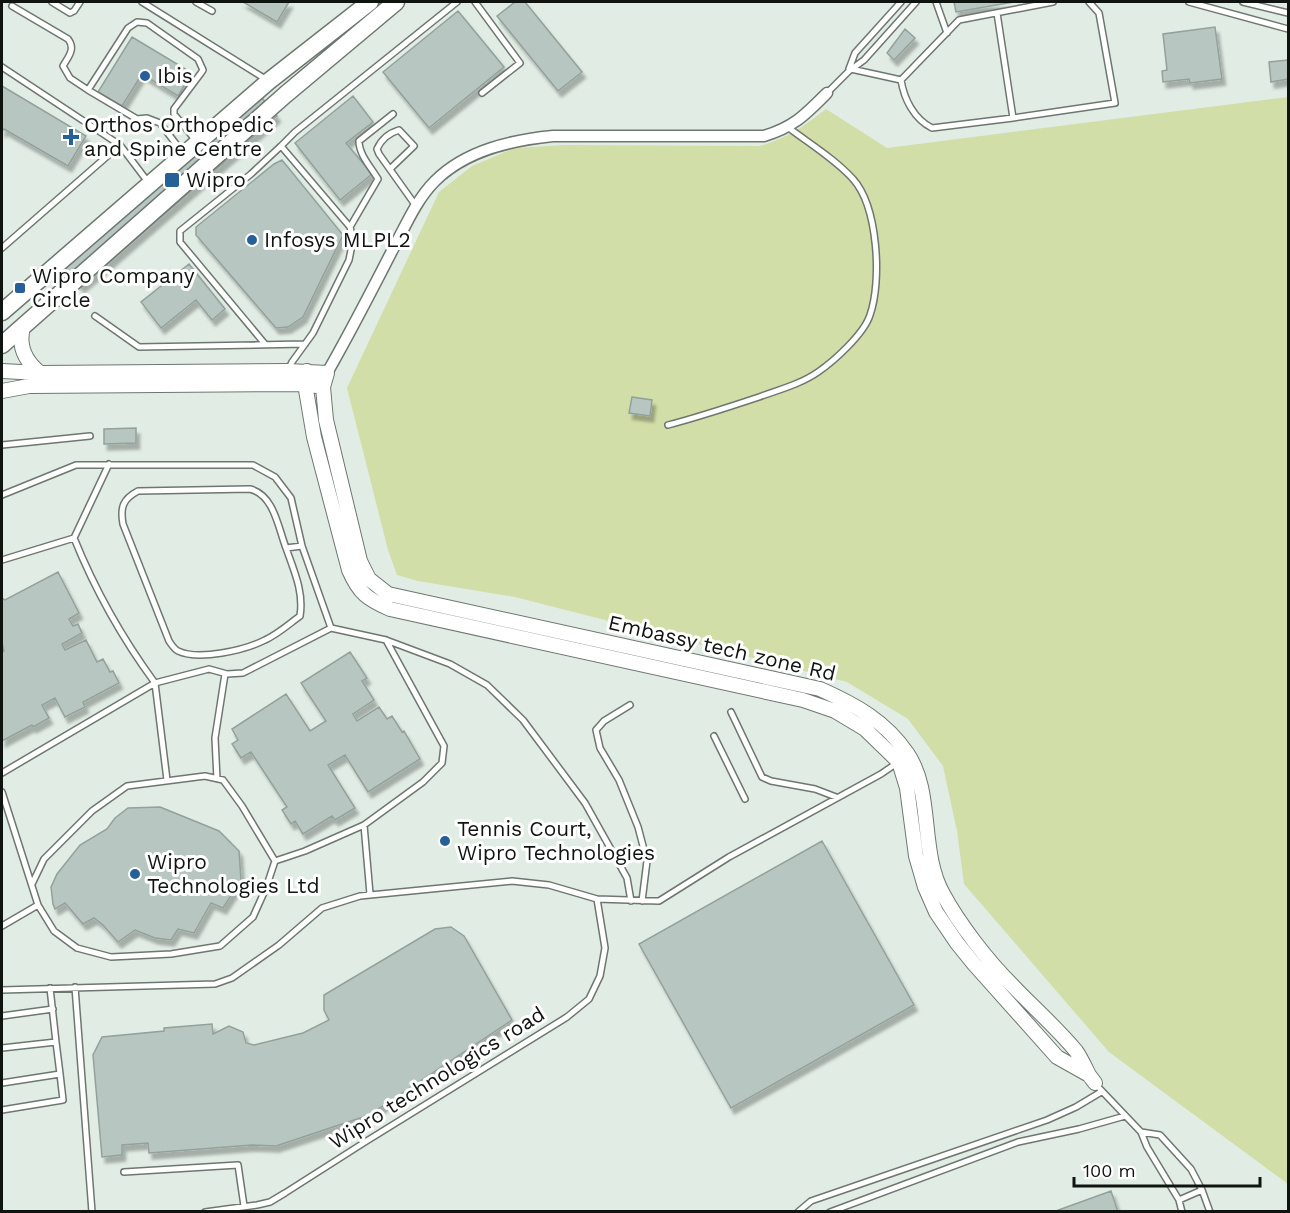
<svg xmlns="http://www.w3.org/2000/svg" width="1290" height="1213" font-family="'Work Sans',sans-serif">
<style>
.green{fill:#d2dea7}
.building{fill:#b8c6c2;stroke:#93a19d;stroke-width:1.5;filter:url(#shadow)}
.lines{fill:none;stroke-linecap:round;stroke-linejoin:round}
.service-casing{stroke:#6d7770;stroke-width:8}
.minor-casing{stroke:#6d7770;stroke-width:13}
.tertiary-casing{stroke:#6d7770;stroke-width:16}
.primary-casing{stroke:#6d7770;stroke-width:19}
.service{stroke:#fff;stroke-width:5}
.minor{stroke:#fff;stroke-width:10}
.tertiary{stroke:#fff;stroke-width:14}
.primary{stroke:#fff;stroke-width:16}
.poi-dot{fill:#266098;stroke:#fff;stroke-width:2}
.labels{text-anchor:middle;stroke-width:6;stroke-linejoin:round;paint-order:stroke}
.poi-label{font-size:21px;fill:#101411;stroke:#fff;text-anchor:start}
.street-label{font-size:21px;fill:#101411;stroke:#fff}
</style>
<defs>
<filter id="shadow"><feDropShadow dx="3.5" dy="6" stdDeviation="1.5" flood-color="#0004"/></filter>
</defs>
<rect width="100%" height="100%" fill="#e1ece4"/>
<!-- green -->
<path class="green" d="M1288,97V1184L1109,1052L964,884L957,831L943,766L908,719L847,682L515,597L418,581L397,575L388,550L347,388L439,192L472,166L515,148L564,145L760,146C787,138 803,127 826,109L887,148Z"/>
<!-- building -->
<path class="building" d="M243,2H289L277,22Z
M515,2H525L582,72L558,91L497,16Z
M954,2H1014L956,12Z
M458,11L504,67L429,128L383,72Z
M1215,27L1222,79L1190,83L1189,79L1163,82L1162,71L1167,70L1163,34Z
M905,29L915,38L894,60L887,53Z
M132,37L192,73L178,96L142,74L122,106L98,92Z
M1288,60V79L1271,82L1269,62Z
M2,86L86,136L68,166L4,129L2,131Z
M252,86L277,116L81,287L55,257Z
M353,96L373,122L346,143L372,174L340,200L295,143Z
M282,160L343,235L303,317L288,327L276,328L196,235V227L274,164Z
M189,264L225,309L212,320L196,300L161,328L141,302Z
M632,397L652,400L650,416L629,413Z
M136,428V443L104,444V429Z
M58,572L79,613L69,619L73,626L78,624L82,633L62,644L65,650L86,640L97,662L103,659L110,672L113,671L119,683L83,702L85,707L65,717L55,698L42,705L49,718L33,727L32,725L2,741V652L4,651L2,643V598L5,600Z
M350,652L367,678L362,681L374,700L353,714L357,721L379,707L387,719L392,716L402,732L404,731L420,759L368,792L345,755L328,765L355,808L335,820L332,816L303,834L295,821L291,824L282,810L287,807L251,752L241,758L232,744L238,740L232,729L286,694L310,731L326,721L301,683Z
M160,807L219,831L239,851L241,880L223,908L211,903L194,933L178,929L171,940L155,938L135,930L118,942L103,925L94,918L83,924L65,903L55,909L53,904L51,887L57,874L80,845L107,829L115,818L128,808Z
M822,841L914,1005L731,1108L639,944Z
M451,927L464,936L512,1020L369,1115L276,1146L252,1145L149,1153L148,1143L122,1145V1155L102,1157L93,1055L102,1037L164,1031V1028L212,1024L213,1034L229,1026L243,1032L246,1043L254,1045L303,1033L329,1020L324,1010V995L435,929Z
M1111,1191L1118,1212H1053Z"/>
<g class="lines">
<defs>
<path id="service" d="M52,2L70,13L74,11L80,2
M142,2L267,80
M196,2L212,11
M475,2L520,63L482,93
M936,2L947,33
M1189,2L1288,29
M1243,2L1288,13
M12,6L68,39C76,49 68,57 63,66L70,78L88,90
M997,13L1013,118L1115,103L1099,13L1089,2
M2,67L120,145L148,182
M849,69L855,53L901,2
M851,69L901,80L959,20L1053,2
M901,80C904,99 914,119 932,128L1013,118
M827,93L849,71L864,60L916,2
M183,153L160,123L147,118L137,119L88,90L128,28L137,22L147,23L198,59L203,70L201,73L174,109V114L197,142
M390,169L414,146L399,130C389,133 381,140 377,149L379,154L416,206
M350,227L378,179C371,167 359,155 359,141L393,114
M2,248L120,145
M95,316L139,347L305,344
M265,344L180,242V231L251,174L281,146
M288,370L292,362L313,333L349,260L353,240L350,227L281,146L295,132L457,2
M668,425C699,417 729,407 759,397C778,390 801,384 818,372C834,361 864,334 870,315C882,281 878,207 853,179C835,159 810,144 789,128
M2,445L90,436
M2,495L76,465H253L275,477L291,498L302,546L331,628L386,640L450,664L487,685L523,720L585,803L627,878L631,901
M74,538C95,590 122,638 155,683L209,669L227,674L243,673L331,628
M286,548C278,527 274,495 250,489L138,491C123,499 120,507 123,524L169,641C171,644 174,649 178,651C199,661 245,650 265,640C278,634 289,624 300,616C304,592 294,571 286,548L302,546
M2,560L74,538L109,464
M630,705L604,721L596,730L600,748L619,780L638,827L647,861L642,901
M731,712L762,777L771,781L815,789L836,797
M714,736L745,799
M2,773L155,683L167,780
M217,779L215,738L225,674
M2,792L38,905L54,931L77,948L111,957L171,954L220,946L253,917L266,888L275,861L242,806L223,780L205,776L127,786L92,811L44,859L32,884
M364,825L370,894
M275,861L305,851L364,825L423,782L442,763L444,746L386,640
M2,926L38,905
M75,987L92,1212
M2,990L215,984L232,978L279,945L322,908L360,896L512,881L549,885L597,899L659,901L729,857L881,774L897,763
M2,1016L53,1009
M56,1042L60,1074
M2,1048L56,1042L50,988
M2,1083L60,1074L63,1100L2,1110
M1100,1089L1141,1132L1147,1147L1179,1200L1182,1212
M1141,1132L1160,1135L1191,1169L1202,1190L1210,1212
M124,1172L238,1165L244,1206
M1179,1200L1202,1190
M205,1212L257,1205L270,1202L285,1193L365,1142L567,1017L589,999L600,976L605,948L597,899
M798,1212L811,1201L1047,1120L1076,1107L1101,1092
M830,1212L1018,1142L1079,1129L1125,1116"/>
<path id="minor" d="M327,373C350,333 371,292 392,251C405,227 416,200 435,181C466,150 512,140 553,136H764C794,127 805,115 827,93"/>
<path id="tertiary" d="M24,324C17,344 24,360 40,373
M2,371L40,373L288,371L327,373L323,387L305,384L29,386L2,391
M307,371L305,384L314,437L349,570C359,593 367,599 390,609L803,700L835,711L865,729L899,762L907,788L916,856L925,887L936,912L957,943L974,964L1057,1057L1089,1075L1095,1083
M323,387L326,420L360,561L369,579L388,594L820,689C856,705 885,721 907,753C934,792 919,851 943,894C959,924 988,961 1012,985C1033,1007 1057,1028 1076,1051C1081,1058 1085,1067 1089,1075"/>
<path id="primary" d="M2,312L269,81L370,2
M2,345L285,95L396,2"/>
</defs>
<!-- service casing -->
<use href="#service" class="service-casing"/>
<!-- minor casing -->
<use href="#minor" class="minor-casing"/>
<!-- tertiary casing -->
<use href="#tertiary" class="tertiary-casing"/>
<!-- primary casing -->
<use href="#primary" class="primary-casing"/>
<!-- service -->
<use href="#service" class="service"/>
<!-- minor -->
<use href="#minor" class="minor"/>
<!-- tertiary -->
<use href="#tertiary" class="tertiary"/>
<!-- primary -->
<use href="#primary" class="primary"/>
</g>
<!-- markers -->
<g class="poi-dot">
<circle cx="145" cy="76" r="6"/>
<path d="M68 128h6v6h6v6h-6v6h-6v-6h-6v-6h6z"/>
<rect x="164" y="172" width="16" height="16" rx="3"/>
<circle cx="252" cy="240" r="6"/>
<rect x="14" y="282" width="12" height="12" rx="3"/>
<circle cx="445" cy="841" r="6"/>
<circle cx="135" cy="874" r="6"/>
</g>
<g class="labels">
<!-- poi labels -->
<g class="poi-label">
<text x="157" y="83">Ibis</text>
<text x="84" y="132">Orthos Orthopedic<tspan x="84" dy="24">and Spine Centre</tspan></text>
<text x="186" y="187">Wipro</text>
<text x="264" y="247">Infosys MLPL2</text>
<text x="32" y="283">Wipro Company<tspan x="32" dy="24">Circle</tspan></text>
<text x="457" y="836">Tennis Court,<tspan x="457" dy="24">Wipro Technologies</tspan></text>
<text x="147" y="869">Wipro<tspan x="147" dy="24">Technologies Ltd</tspan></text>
</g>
<!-- street labels -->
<g class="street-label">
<text transform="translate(722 648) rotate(13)" y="7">Embassy tech zone Rd</text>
<text transform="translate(437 1078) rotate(-32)" y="7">Wipro technologics road</text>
</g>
</g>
<!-- border -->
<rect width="1290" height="1213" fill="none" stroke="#101411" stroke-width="6"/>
<!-- scale -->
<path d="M1074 1177v9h186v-9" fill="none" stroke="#101411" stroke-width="3"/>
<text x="1083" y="1177" font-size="18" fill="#101411" stroke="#ffffff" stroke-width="4.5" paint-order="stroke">100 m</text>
</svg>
